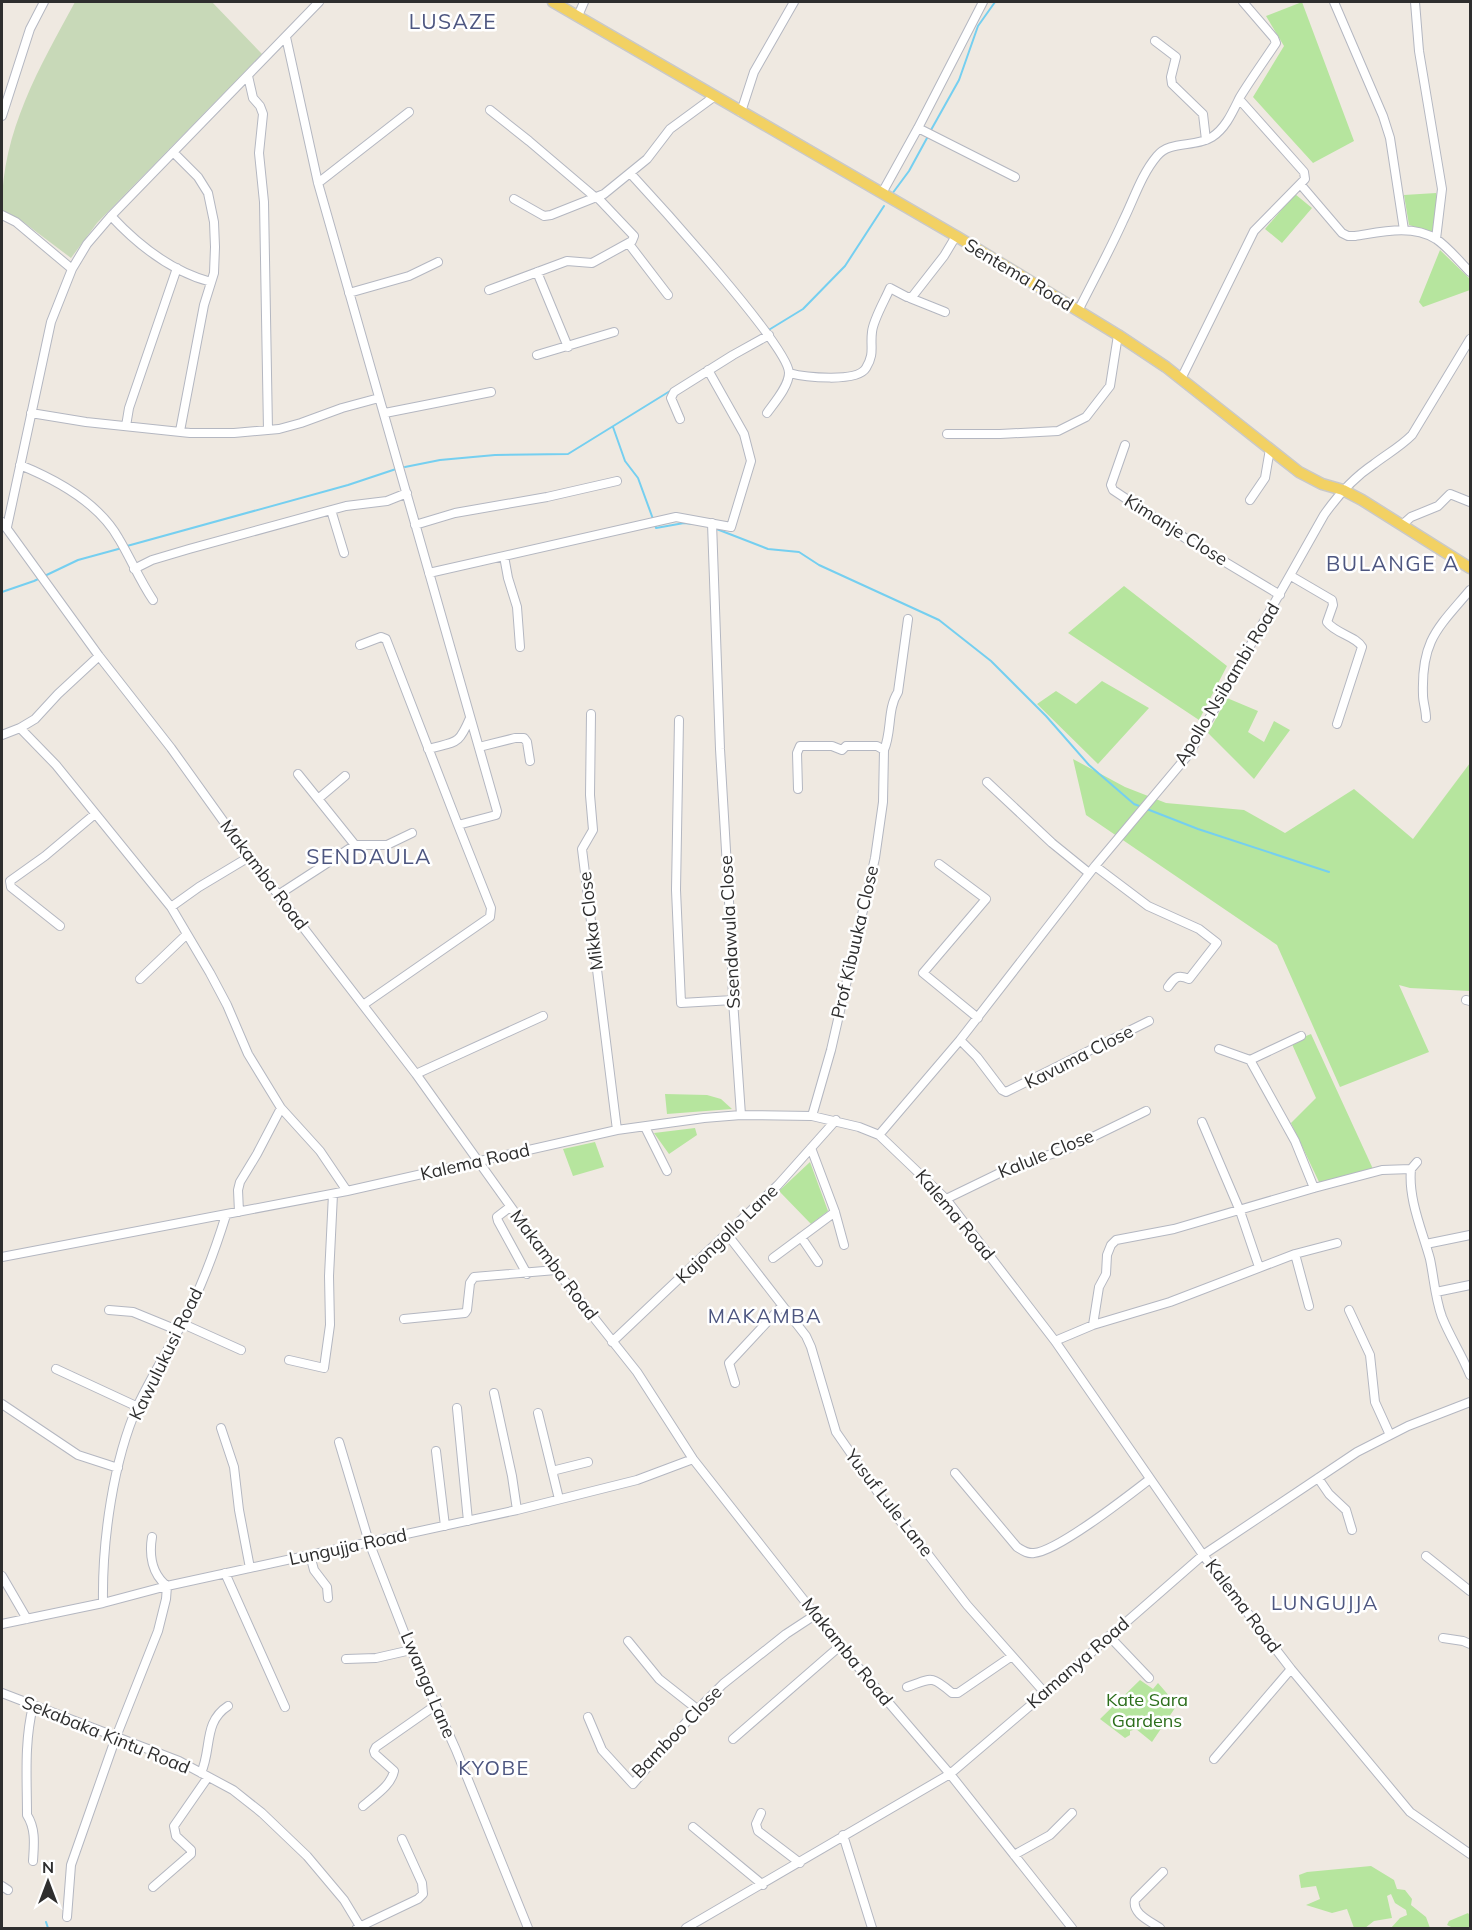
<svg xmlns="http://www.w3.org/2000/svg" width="1472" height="1930" font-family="Mulish,sans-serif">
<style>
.green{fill:#b6e59e}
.cemetery{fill:#c8d9b8}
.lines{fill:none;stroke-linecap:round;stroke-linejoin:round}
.stream{stroke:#75cff0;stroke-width:2}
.minor-casing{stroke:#b4b7c1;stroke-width:10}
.major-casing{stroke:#c9c9c9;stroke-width:13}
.minor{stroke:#fff;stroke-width:8}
.major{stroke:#f2d163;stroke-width:10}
.labels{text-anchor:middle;stroke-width:5;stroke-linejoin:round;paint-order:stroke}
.street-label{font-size:18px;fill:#2e2e2e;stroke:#fff}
.park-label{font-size:18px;fill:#2c6e1b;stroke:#fff}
.neighbourhood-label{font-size:20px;letter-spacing:1.5px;fill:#4d5680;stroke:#fff}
.quarter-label{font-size:21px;letter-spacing:1.5px;fill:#4d5680;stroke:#fff}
</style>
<rect width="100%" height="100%" fill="#efe9e1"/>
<!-- green -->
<path class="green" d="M1302,2L1354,141L1313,163L1253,97L1284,46L1266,16Z
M1436,193L1438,202L1436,233L1409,225L1404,195Z
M1295,194L1312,208L1282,243L1265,229Z
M1440,250L1470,279V290L1423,307L1419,302Z
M1124,586L1227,666L1199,720L1068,633Z
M1102,681L1149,708L1098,764L1037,704L1056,691L1076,704Z
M1227,698L1258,711L1248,732L1264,742L1274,721L1290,730L1254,779L1208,733Z
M1073,759L1125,787L1166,803L1244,810L1285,833L1354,789L1413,839L1470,763V991L1410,988L1399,985L1429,1052L1340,1087L1277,945L1086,815Z
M1311,1034L1373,1169L1320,1184L1291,1123L1316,1098L1291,1042Z
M665,1094L707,1095L721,1099L732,1109L667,1114Z
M695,1128L697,1135L669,1154L654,1133Z
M595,1142L604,1167L573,1176L563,1149Z
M810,1162L828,1211L811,1224L779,1191Z
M1140,1680L1153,1689L1158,1683L1177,1705L1152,1742L1136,1729L1130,1731V1735L1125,1738L1100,1719Z
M1371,1866L1394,1880L1397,1889L1405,1890L1412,1899L1411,1905L1426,1917L1430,1928H1391L1400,1918L1407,1915L1406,1910L1395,1903L1391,1894L1387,1896L1392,1918L1374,1921L1365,1928H1354L1347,1909L1332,1913L1306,1905L1320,1899L1316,1886L1301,1888L1299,1875L1307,1872Z
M1468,1913L1470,1916V1928H1453L1447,1925L1449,1921Z"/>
<!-- cemetery -->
<path class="cemetery" d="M75,2H212L262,54L97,223L71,258L18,218L2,211C1,133 39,68 75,2Z"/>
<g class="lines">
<!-- stream -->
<path class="stream" d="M931,130L959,80L978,26L995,2
M892,194L909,171L927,138
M767,331L803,309L845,266L884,206
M613,427L625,461L638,478L653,519
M405,467L440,460L495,455L568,454L670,391
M655,524L656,528L684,523L694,524
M714,528L768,549L799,552L819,565L939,620L991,661L1046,716L1089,765L1134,804L1198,829L1329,872
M127,546L348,485L396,469
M2,592L34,581L78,560L122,548
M46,1922L48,1928"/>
<defs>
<path id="minor" d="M1334,2L1383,116L1390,138L1404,230
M1415,2L1419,51L1442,189L1436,239
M578,16L584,2
M286,37L318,183L497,811L496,815L458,825L487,898L491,908L490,917L363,1005
M1155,41L1176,57L1171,77L1172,84L1203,114L1206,140
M248,76L253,98L260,106L263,114L259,153L264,202L268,430
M490,110L529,141L596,198
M741,112L754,72L794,2
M2,116L30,29L44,2
M918,128L1015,177
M173,152L198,177L208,193L214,222L215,247L214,273L204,305L180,431
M630,173C655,200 789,347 789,373C789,386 774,403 767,413
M318,183L409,112
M1301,185L1342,233L1348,236H1355C1381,232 1412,224 1436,239C1448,247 1460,262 1470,272
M882,193L918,128L983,2
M514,199L544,216L551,215L604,194L647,159L670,129L715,96
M2,215L16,222L72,269
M111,216C138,245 173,272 211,282
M629,244L668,295
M537,272L568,347
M489,290L567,261L592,263L632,241L634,236L597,197
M349,293L409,276L438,262
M910,298L945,312
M1078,311C1093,281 1109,252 1123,221C1134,199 1141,175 1157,156C1170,140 1195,148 1212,137C1226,128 1233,111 1240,97C1251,79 1264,61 1276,43L1274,38L1243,2
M537,355L614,332
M789,373C804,377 857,383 866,368C875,353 870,347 872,332C873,320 885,300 890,288L907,297H912L944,256L956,236
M1181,379L1254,231L1305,179L1304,172L1239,99
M31,413L86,422L190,433H234L279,429L301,423L342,408L379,398
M385,413L491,392
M680,419L671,398L674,392L733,355L769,335
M126,426L129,408L177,268
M947,434H1000L1058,431L1086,417L1110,386L1118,335
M1125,445L1111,485L1113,490L1185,538L1280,595
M20,465C57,480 99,503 119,539C131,559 140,581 153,600
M1250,500L1265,478L1270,449
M331,510L344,553
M2,522L99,656L171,748L249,857L416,1074L556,1270L637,1372L693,1459L840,1646L950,1774L1072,1928
M712,523L720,749L731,935L733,1000L741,1115
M415,525L455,513L547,497L617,481
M1402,525L1411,517L1438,506L1450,494L1470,502
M7,527L51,322L72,269L87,244L111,216L319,2
M504,556L508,578L517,607L520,647
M134,569L152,560L189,549L346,506L387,501L407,493
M429,573L676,517L731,527L751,461L744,434L708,370
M1291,576L1332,600L1333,605L1327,622C1336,634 1356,636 1362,647L1337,724
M360,645L381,637L386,639L458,825
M591,714L590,795L593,830L582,849L617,1130
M1426,718C1426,710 1423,702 1423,695C1421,640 1438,628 1470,590
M679,720L676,890L681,1003L733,1000
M20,728L56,765L171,907L210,973L227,1005L248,1054L281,1108L257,1154L240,1182L238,1190L239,1212
M2,735L20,728L35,719L58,694L99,656
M479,747L515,738H524L527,742L530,761
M428,749C457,741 458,746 470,718
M884,750C892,732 887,709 898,692L908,619
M298,774L355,845
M987,782L1052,843L1089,873
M798,789L797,753L800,746H832L842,750L846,746H877L884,750L883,802L875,858L831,1050L812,1116
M318,799L345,776
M939,864L986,899L923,973L978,1018
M1095,866L1148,906L1199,929L1217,943L1189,979C1178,974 1175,977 1168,987
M278,895L355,845H387L412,833
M171,907L199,887L249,857
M60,926L11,887L10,881L45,856L95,814
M140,979L186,935
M1466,1000L1470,1001
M1301,1036L1250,1060L1295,1141L1314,1188
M960,1040L977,1057L1002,1090L1006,1092L1149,1021
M1219,1049L1250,1060
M416,1074L543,1016
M281,1108L320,1151L347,1191
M1202,1122L1240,1211L1259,1267
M645,1127L667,1171
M879,1135L960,1040L1095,866L1189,754L1324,515C1338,495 1353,478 1374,464C1387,454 1400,447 1412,435L1470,339
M811,1148L835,1212L844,1245
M1417,1162L1411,1169C1408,1199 1422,1230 1430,1259C1434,1278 1435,1298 1442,1317C1450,1337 1462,1355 1470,1375
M946,1199L1012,1167L1070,1148L1146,1111
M510,1207L497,1217L498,1221L527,1274
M727,1234L806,1336L811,1347L836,1432L886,1504L927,1553L967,1605L1045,1693
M801,1237L818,1262
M1426,1244L1470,1235
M1295,1254L1309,1306
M2,1257L347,1191L617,1130L704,1118L741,1115L812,1116L859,1127L879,1135L946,1199L1055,1341L1203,1555L1291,1669L1410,1812L1470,1854
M773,1258L835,1212
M1436,1292L1470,1285
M109,1310L133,1312L177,1330
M1349,1310L1370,1355L1375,1402L1390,1435
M404,1319L465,1313L467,1310L470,1283L474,1277L556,1270
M181,1323L241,1350
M1093,1325L1099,1287L1106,1274L1107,1255L1111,1245L1116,1240L1174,1229L1314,1188L1382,1170L1411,1169
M1055,1341L1093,1325L1170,1302L1295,1254L1337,1243
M612,1342L778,1185L836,1120
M289,1360L324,1368L330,1325L329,1276L333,1194
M56,1369L138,1407
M735,1383L729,1363L782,1306
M494,1393L512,1476L517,1510
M2,1404L78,1455L118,1468
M457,1408L468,1521
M538,1413L559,1499
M221,1428L234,1467L239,1510L250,1568
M339,1442L369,1542L411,1650L456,1750L528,1928
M436,1451L445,1526
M552,1471L588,1462
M955,1473L1017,1547C1022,1550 1027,1554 1034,1553C1058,1551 1128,1496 1150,1479
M1318,1478L1329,1494L1346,1510L1352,1530
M310,1555L314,1570L327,1587L328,1598
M1426,1556L1470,1591
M225,1573L285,1707
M2,1576L27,1619
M103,1603C102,1541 113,1461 138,1405C155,1369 177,1336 194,1300C207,1272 217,1244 226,1215
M2,1624L103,1603L167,1586L517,1510L637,1480L693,1459
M1109,1636L1149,1678
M1443,1638L1463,1641L1470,1644
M628,1641L659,1679L697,1709
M346,1659L376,1658L411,1650
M907,1687C932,1678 931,1675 952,1693H958L1012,1656
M2,1693L179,1761L233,1790L262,1813L307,1856L344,1900L361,1928
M33,1706C24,1743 27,1778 27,1815C36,1829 34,1845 33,1861
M588,1717L602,1750L633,1784L694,1713L723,1684L786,1634L815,1615
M733,1739L840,1646
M1214,1759L1291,1669
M201,1773C212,1749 203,1722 228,1706
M363,1806C374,1796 391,1786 394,1771L375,1754L374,1751L376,1747L436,1705
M761,1813L756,1824L758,1831L800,1863
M693,1827L763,1885
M843,1835L872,1928
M1014,1855L1050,1835L1072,1813
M2,1886L8,1890
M153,1887L191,1854V1850L176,1836L174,1826L208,1777
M67,1917L71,1865L116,1737L158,1631L166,1599L167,1586C152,1574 149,1555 152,1537
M357,1928L418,1899L423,1894L422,1883L402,1839
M686,1928L950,1774L1045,1693L1203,1555L1357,1452L1408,1426L1470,1402
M1160,1928C1150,1921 1132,1914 1135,1900L1163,1872"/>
<path id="major" d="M553,2L956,236L1118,335L1166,367L1299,472L1322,484L1343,490L1362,500L1470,568"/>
</defs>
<!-- minor casing -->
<use href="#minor" class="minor-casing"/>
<!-- major casing -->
<use href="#major" class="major-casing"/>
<!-- minor -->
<use href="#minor" class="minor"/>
<!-- major -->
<use href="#major" class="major"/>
</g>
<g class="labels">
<!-- street labels -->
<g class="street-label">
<text transform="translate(1019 275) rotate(31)" y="6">Sentema Road</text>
<text transform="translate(1176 530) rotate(32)" y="6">Kimanje Close</text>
<text transform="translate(1227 684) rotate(-59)" y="6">Apollo Nsibambi Road</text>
<text transform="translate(264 875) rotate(53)" y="6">Makamba Road</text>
<text transform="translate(591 921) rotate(-97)" y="6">Mikka Close</text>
<text transform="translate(730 932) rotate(-93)" y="6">Ssendawula Close</text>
<text transform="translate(855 942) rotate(-77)" y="6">Prof Kibuuka Close</text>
<text transform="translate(1079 1057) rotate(-27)" y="6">Kavuma Close</text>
<text transform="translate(1046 1154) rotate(-22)" y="6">Kalule Close</text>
<text transform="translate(475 1162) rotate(-13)" y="6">Kalema Road</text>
<text transform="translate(955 1215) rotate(50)" y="6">Kalema Road</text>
<text transform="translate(727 1234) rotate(-44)" y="6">Kajongollo Lane</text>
<text transform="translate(554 1265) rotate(53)" y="6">Makamba Road</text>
<text transform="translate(166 1354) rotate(-64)" y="6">Kawulukusi Road</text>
<text transform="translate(889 1503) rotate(52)" y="6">Yusuf Lule Lane</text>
<text transform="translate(348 1547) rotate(-12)" y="6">Lungujja Road</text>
<text transform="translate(1243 1606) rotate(53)" y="6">Kalema Road</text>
<text transform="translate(847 1652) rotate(51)" y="6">Makamba Road</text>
<text transform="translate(1078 1663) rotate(-41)" y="6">Kamanya Road</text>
<text transform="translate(428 1685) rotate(67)" y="6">Lwanga Lane</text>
<text transform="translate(677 1732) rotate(-46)" y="6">Bamboo Close</text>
<text transform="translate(106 1735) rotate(22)" y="6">Sekabaka Kintu Road</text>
</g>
<!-- park labels -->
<g class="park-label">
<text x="1147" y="1706">Kate Sara<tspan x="1147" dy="21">Gardens</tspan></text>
</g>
<!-- neighbourhood labels -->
<g class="neighbourhood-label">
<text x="765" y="1323">MAKAMBA</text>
<text x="1325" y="1610">LUNGUJJA</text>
<text x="494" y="1775">KYOBE</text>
</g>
<!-- quarter labels -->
<g class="quarter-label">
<text x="453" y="29">LUSAZE</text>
<text x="1393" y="571">BULANGE A</text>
<text x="369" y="864">SENDAULA</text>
</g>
</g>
<!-- border -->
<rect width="1472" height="1930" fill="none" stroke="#2e2e2e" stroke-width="6"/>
<!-- north arrow -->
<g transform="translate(48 1882)" stroke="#ffffff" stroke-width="4.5" paint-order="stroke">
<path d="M0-4.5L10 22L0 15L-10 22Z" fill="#2e2e2e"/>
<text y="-9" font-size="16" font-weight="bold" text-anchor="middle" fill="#2e2e2e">N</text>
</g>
</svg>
